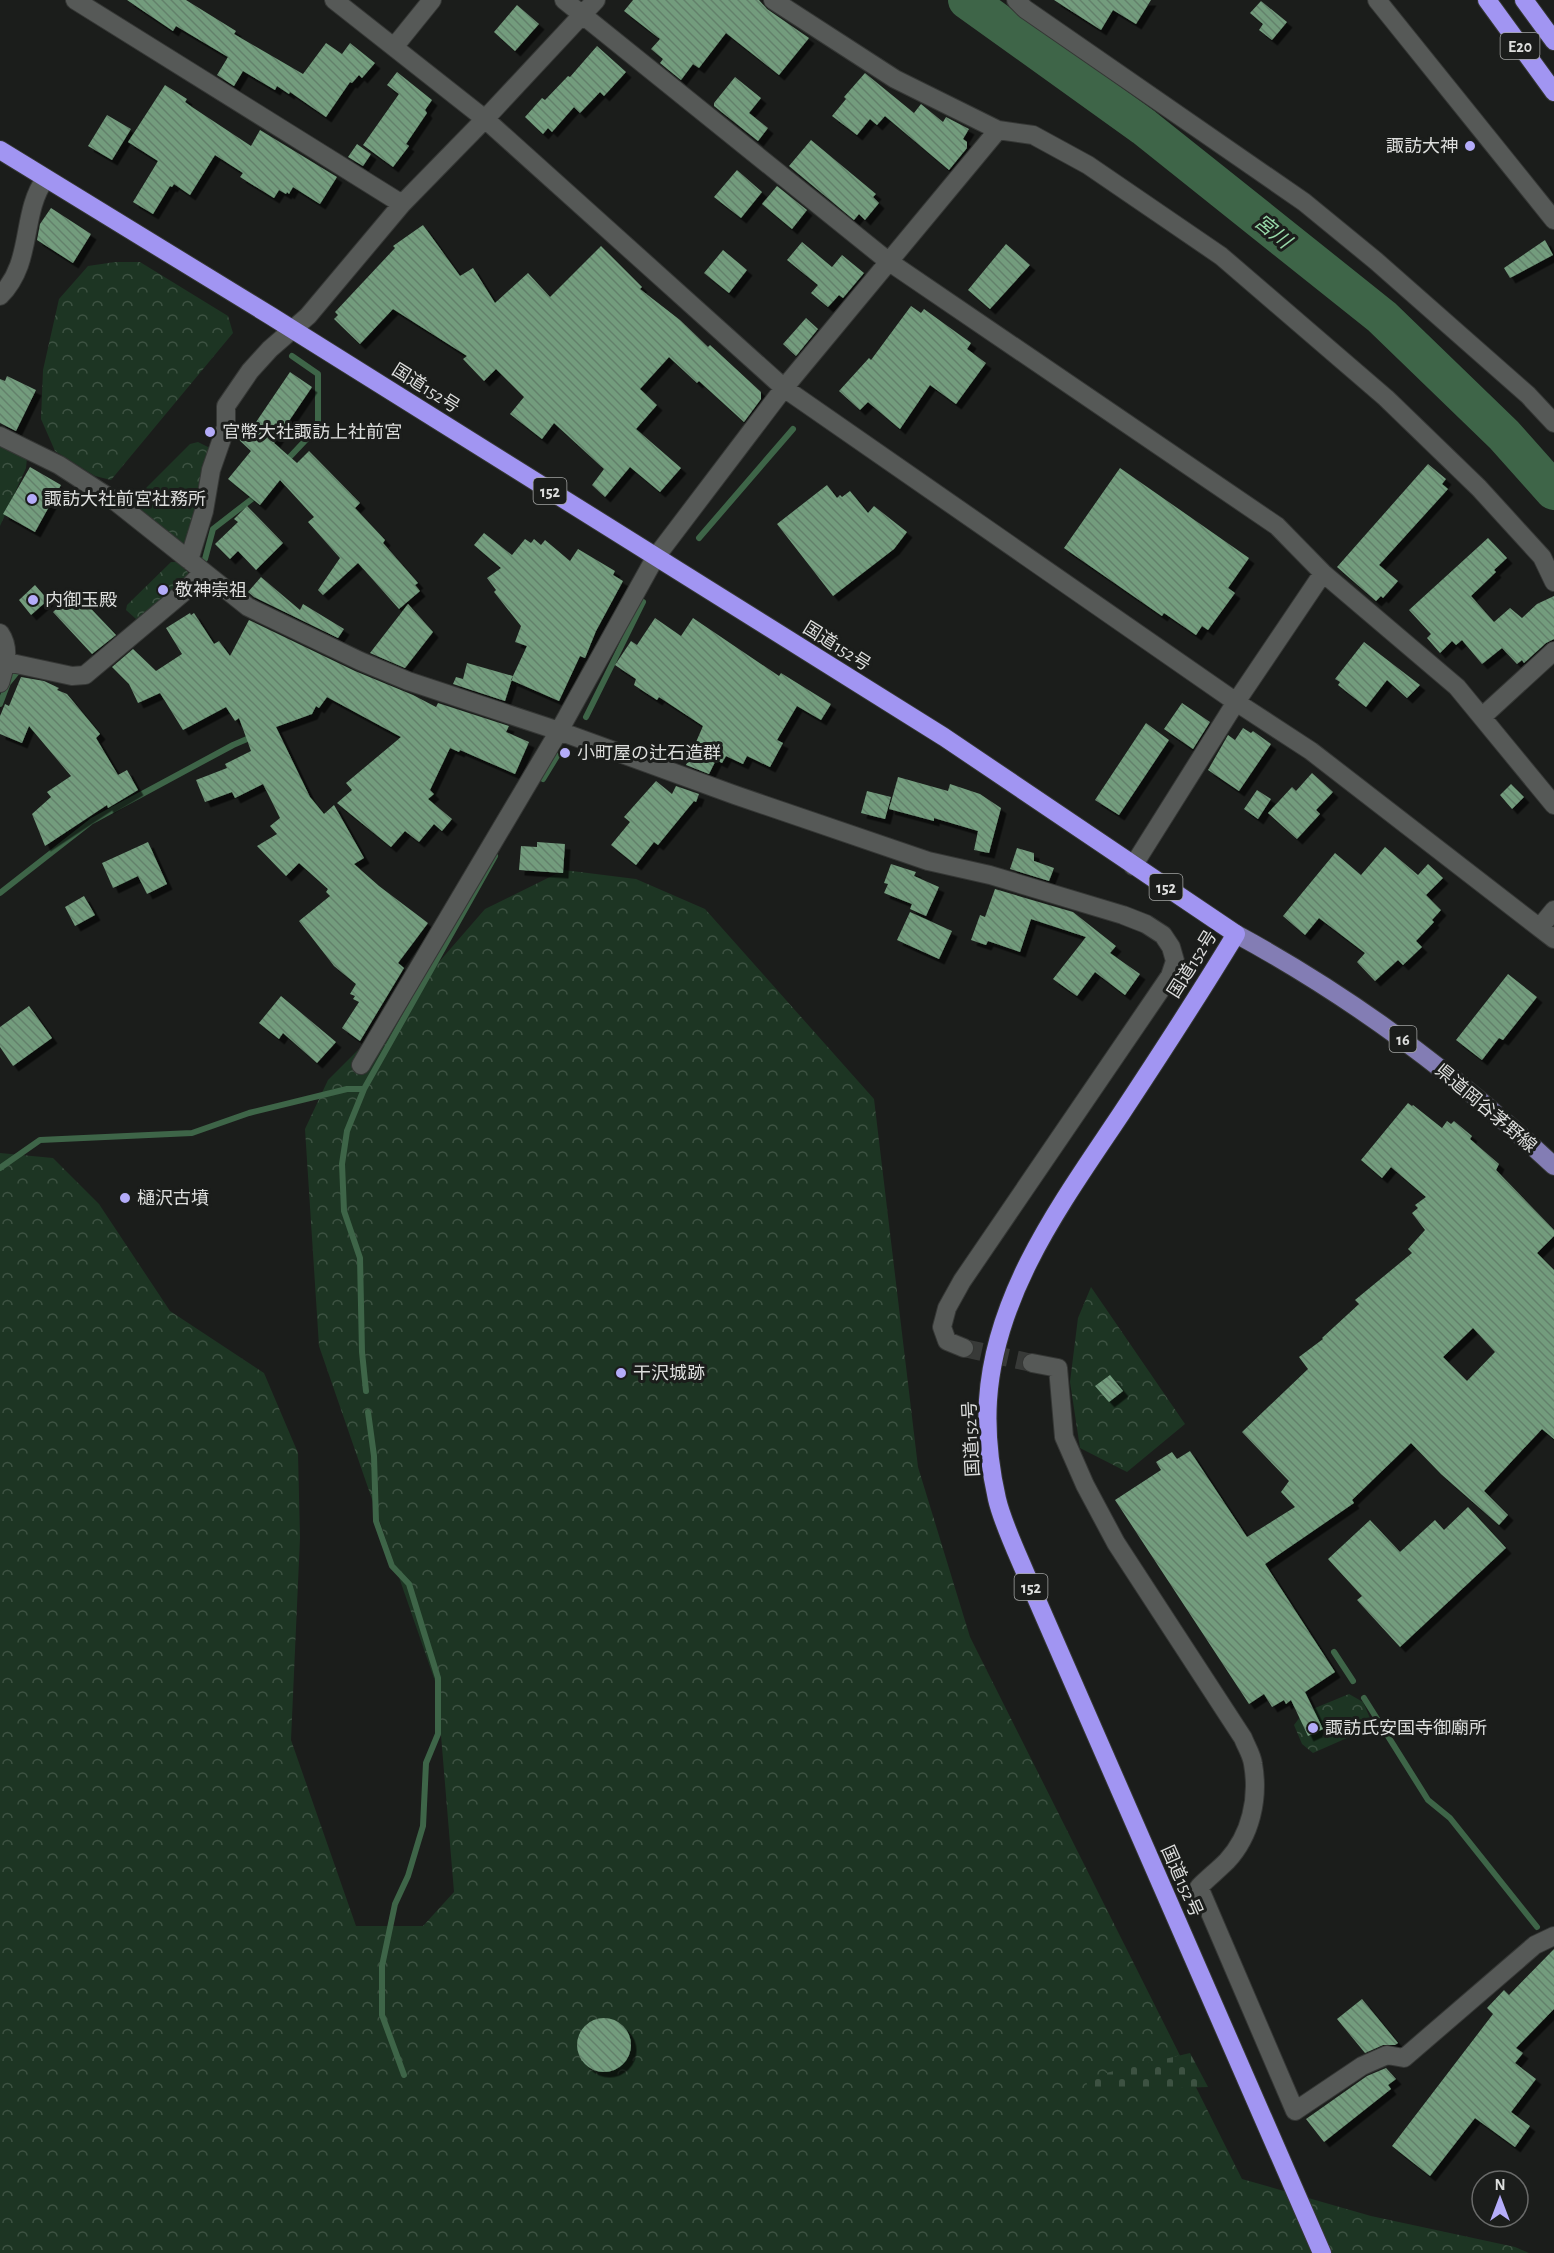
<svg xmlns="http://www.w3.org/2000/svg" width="1554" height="2253" font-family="'Alegreya Sans','Noto Sans JP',sans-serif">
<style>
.forest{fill:url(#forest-crowns)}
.cemetery{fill:url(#cemetery-stones)}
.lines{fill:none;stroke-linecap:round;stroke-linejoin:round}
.stream{stroke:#3e6548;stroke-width:6}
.river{stroke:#3e6548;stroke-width:38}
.building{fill:url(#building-back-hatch);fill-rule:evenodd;filter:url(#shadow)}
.minor-tunnel{stroke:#383a38;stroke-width:18;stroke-dasharray:18 9;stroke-linecap:butt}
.minor-casing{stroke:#353735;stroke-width:20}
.major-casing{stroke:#353735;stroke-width:20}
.highway-casing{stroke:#353735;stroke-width:20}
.minor{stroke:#565957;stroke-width:18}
.major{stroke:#837db4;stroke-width:18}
.highway{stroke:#a195f2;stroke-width:18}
.poi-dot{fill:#b4acf9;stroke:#1b1d1b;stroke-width:2}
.labels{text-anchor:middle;stroke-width:6;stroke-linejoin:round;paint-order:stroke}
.shield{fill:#1b1d1b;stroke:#a3a4a3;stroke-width:1.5}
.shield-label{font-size:16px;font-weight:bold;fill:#dddedd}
.poi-label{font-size:18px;fill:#dddedd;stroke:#1b1d1b;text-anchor:start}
.street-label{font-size:18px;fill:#dddedd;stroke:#1b1d1b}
.water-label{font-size:20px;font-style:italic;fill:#97d8a8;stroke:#1b1d1b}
</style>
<defs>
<pattern id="forest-crowns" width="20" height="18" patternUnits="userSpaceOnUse" patternTransform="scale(1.5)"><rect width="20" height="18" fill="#1d3523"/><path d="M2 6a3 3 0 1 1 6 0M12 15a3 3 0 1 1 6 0" fill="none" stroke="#3d5242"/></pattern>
<pattern id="cemetery-stones" width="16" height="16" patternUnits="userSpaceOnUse" patternTransform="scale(1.5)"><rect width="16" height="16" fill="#1d3523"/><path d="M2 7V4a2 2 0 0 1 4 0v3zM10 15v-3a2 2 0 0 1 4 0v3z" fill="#3d5242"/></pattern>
<pattern id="building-back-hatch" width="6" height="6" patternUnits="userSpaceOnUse" patternTransform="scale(1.5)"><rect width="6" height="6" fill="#739c7d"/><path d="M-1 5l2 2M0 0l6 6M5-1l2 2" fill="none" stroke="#64816b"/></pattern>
<filter id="shadow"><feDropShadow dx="5.5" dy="5.5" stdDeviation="0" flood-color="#0009"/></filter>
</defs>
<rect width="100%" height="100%" fill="#1b1d1b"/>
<!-- forest -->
<path class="forest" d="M115,262H140L228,316L233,333L111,480L95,476L55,451L41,419L43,370L59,299L88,266Z
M198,442L210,448L211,456L187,544L181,545L135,509L134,500L190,444Z
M0,444L27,458L26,468L0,526Z
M171,562H176L188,572V577L142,618L136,619L126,610L127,605Z
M564,870L636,879L705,909L874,1099L918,1467L970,1637L1242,2179L1371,2216L1515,2247L1529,2253H0V1153L53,1158L99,1204L170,1311L264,1373L298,1453L300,1538L291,1740L356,1926H423L454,1892L437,1687L319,1346L305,1129L328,1080L392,1016L485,909Z
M1091,1287L1185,1424L1127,1472L1080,1448L1070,1382L1078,1318Z
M1349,1694L1363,1702L1370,1718L1365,1730L1313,1753L1302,1744L1294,1725L1303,1713Z"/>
<!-- cemetery -->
<path class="cemetery" d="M1190,2053L1208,2087L1089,2091L1085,2078Z"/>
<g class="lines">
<!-- stream -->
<path class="stream" d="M285,462L318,427V374L292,356
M699,538L793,429
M205,559L213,529L257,495
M0,704L8,683L17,672H22
M586,717L643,602
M543,779L557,756
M0,893L92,821L233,745L254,736
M364,1089L347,1131L342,1164L344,1211L360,1258L362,1352L366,1391
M0,1168L40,1140L192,1133L249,1113L347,1089H364L495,856
M368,1412L374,1456L376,1521L392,1566L409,1584L438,1678V1734L426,1763L423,1826L408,1876L395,1904L382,1966V2015L404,2075
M1334,1652L1353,1681
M1364,1698L1428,1800L1450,1818L1537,1927"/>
<!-- river -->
<path class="river" d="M967,0L1144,127L1382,317L1504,435L1554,491"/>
</g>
<!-- building -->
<path class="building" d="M127,0H186L236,31L234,34L303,74L326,43L342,54L350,43L375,63L362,78L359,75L352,83L350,82L326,117L290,92L289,94L277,86L275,90L243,71L234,86L217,75L228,57L176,26L173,31Z
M633,0H759L767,9L809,38L779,75L726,33L699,68L693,64L681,80L660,63L663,59L651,49L660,39L624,11Z
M1054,0H1151L1136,24L1113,10L1101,30Z
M1261,1L1287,22L1272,40L1259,30L1263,24L1250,13Z
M517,5L539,24L515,51L494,32Z
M597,46L626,72L604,96L600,92L580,113L574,107L552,132L548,128L543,134L525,117L542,98L545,100L568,76L570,77Z
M397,72L432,100L425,110L427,113L406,144L409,146L393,167L363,145L399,94L387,85Z
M865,73L914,113L921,104L943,122L946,117L969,129L963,139L967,142V148L949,170L885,116L877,125L870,119L857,135L832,116L846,99L844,97Z
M735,77L761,98L749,113L768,128L758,141L714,106V103Z
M165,85L187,99L185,102L192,107L251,146L260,130L337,177L320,204L293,187L289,194L287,192L286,194L279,190L274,198L240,177L243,173L215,155L190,195L174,184L172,187L170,186L153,214L133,202L158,161L128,142Z
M107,115L131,129L112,160L88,146Z
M811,140L876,194L873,197L879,203L865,220L859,214L854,220L789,166Z
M357,144L371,154L363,166L348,157Z
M737,170L762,192L741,218L714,197Z
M777,186L807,210L792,229L762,204Z
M51,208L91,234L73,263L37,240L40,224Z
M423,225L460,276L473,268L495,303L528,273L550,297L601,246L642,287L640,289L680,320L708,347L710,345L761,392V399L744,422L699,381L697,383L669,357L640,389L657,405L636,429L681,468L660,492L630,467L605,497L592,485L604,469L554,423L542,439L510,414L524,397L496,369L484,381L463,359L467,356L393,309L360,344L334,319L338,315L335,312L395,248L393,246Z
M1545,240L1553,255L1510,278L1504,268Z
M802,242L832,267L842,255L864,273L843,298L839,295L828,307L811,293L818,285L787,260Z
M1006,244L1030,265L990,309L968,290Z
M723,250L747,270L729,293L704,273Z
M911,306L921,313L924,309L971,343L967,349L986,363L956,404L930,385L900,429L868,402L860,410L839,391L869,358L871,360Z
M806,318L818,329L796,356L783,344Z
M290,372L312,387L274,443L297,463L309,451L360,503L355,508L385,540L383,543L418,583L415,585L420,591L399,609L358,563L323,595L318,590L340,558L308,522L314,517L280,480L260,505L228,479L251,451L235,436L247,423L252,428Z
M7,376L36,390L16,431L0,423V379L5,381Z
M1428,464L1446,479L1442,484L1448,489L1379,565L1398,581L1383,598L1381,596L1376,601L1337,567Z
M30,467L61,485L35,532L3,514Z
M1120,468L1249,558L1228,588L1235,593L1208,630L1202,626L1196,635L1164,613L1162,616L1064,548Z
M827,485L837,498L840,495L842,497L850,491L868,513L874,506L907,532L894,549L833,596L777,524Z
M247,506L283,543L256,570L238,551L230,559L215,544L238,522L234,519Z
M484,533L512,555L525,539L531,543L534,539L541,545L545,540L570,561L578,549L615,571L613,575L623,581L596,631L585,658L580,656L559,701L511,680L527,646L515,642L521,626L494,592L496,590L487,578L501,568L474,545Z
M1488,538L1507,558L1494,570L1496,572L1471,596L1494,622L1510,608L1522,618L1537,604L1554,596V639L1546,643L1524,663L1522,660L1517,664L1502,648L1482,664L1462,640L1456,645L1452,641L1440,653L1427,638L1431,634L1409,610Z
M261,577L300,610L303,604L344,629L338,638L254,597L248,592Z
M35,585L48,600L31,615L19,600Z
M75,592L116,635L92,654L53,612Z
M408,604L433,632L405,668L370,653Z
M190,613L191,615L194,613L214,644L219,641L230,656L249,620L355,671L413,695L436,707L438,703L509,726L506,732L529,742L515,774L460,750L459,752L450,748L430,790L434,794L428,799L452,819L442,831L434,824L419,842L405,831L391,847L337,803L352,790L346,783L401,737L327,697L319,708L316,706L312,714L276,727L310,797L324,814L334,805L364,858L354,864L379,886L428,923L398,963L404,968L360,1041L342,1028L359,1002L353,999L355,996L350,994L356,984L334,966L299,921L330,896L326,892L328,889L299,863L286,876L257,846L277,834L270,826L280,818L263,784L235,798L232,792L205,802L196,780L227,768L225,764L251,751L239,718L235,721L226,707L183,730L160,693L138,703L129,684L112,667L133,649L156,671L182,654L166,628Z
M655,618L681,636L693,618L779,676L781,673L831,704L821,720L797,706L777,740L783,743L770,767L747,756L743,764L726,756L722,763L716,760L709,774L686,765L703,726L659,697L657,700L634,685L636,679L615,665L631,641L637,645Z
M1364,642L1420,685L1407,698L1387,680L1366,707L1338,685L1340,682L1335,679Z
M467,663L513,676L505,701L453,684L456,677L463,679Z
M21,677L44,681L59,688L57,690L67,694L100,734L96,738L118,775L127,770L138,790L108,808L107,805L45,846L32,814L51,797L47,792L71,776L29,726L22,743L0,734V716L5,704L9,706Z
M1182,703L1210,722L1193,749L1164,729Z
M1146,723L1169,740L1119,815L1095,800Z
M1243,728L1251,733L1253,731L1271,744L1239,791L1208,770L1228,735L1235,740Z
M1312,773L1333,792L1316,810L1320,814L1297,839L1268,813L1292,787L1296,791Z
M898,777L948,791L950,784L980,794L1001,808L989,853L974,850L978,831L934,818V821L889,809Z
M656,781L672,794L676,786L699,794L696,802L694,801L658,845L654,842L636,865L611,845L630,822L624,817Z
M1511,784L1524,797L1512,809L1500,795Z
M1257,790L1271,799L1258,819L1244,809Z
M867,791L891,797L885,819L861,813Z
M148,842L167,884L147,894L138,876L113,888L102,863Z
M537,842L565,844L563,873L519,870L521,846L537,847Z
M1385,847L1418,875L1428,864L1443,878L1426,895L1441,910L1432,920L1434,922L1416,941L1422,947L1403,965L1398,960L1375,981L1357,962L1365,953L1319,918L1305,935L1283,916L1335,853L1361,875Z
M1017,848L1034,853V861L1054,868L1049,881L1010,869Z
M891,864L916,872L914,876L939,887L926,916L910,909L912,904L884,893L888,884L884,883Z
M995,889L1073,912L1116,946L1110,953L1140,974L1125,995L1095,972L1077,996L1053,979L1086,937L1031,919L1020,952L988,941L986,945L971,940L980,915L985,917Z
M84,896L95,915L75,926L65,907Z
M910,912L952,931L939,959L897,940Z
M1508,974L1537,997L1503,1040L1499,1038L1482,1060L1456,1040Z
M281,996L336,1042L317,1063L283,1033L279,1039L259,1023Z
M29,1006L52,1038L13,1066L0,1047V1027Z
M1408,1103L1412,1106L1413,1105L1442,1128L1447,1121L1451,1124L1454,1121L1472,1136L1470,1139L1499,1164L1496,1170L1554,1230V1236L1537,1253L1554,1270V1439L1542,1429L1484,1491L1508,1515L1499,1525L1441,1474L1411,1443L1352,1500L1354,1503L1265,1564L1335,1672L1305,1692L1323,1729L1308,1736L1291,1700L1286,1704L1284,1700L1272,1707L1264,1694L1249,1704L1115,1500L1161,1470L1156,1462L1172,1452L1177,1459L1190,1451L1247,1537L1295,1507L1281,1492L1289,1481L1242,1432L1308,1369L1299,1357L1323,1339L1322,1338L1359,1304L1355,1300L1412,1253L1408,1249L1425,1230L1412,1213L1418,1208L1415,1205L1426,1197L1391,1167L1382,1178L1361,1160ZM1473,1328L1495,1352L1467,1381L1443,1357Z
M1110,1375L1123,1391L1109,1402L1095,1386Z
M1468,1507L1506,1548L1400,1647L1357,1600L1362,1596L1328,1559L1370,1520L1400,1552L1435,1520L1444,1530Z
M1554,1949V2009L1516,2048L1523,2053L1515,2063L1536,2079L1511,2112L1530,2126L1515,2147L1475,2118L1430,2176L1392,2146L1493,2014L1487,2008L1504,1990L1509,1995Z
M1362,1999L1398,2043L1395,2045H1383L1365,2053L1337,2019Z
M577 2045a27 27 0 1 1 54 0a27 27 0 1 1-54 0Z
M1386,2068L1396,2079L1388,2085L1391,2089L1324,2142L1306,2119L1367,2076Z"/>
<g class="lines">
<!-- minor-tunnel -->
<path class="minor-tunnel" d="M964,1348L1032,1363"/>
<defs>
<path id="minor" d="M75,0L402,204
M334,0L485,119L784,388L1236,702L1311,751L1554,939
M564,0L888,261L1277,526L1323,573L1457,687L1554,805
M773,0L895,79L998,130L1033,135L1088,165L1221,256L1386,398L1479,488L1542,557L1554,582
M1016,0L1025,9L1304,202L1376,261L1528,395L1554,423
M1377,0L1554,220
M394,47L432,0
M0,296C34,262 20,215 45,179
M0,436L59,465L116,502L248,607L360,661L408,681L559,731L735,795L928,861L990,875L1123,915L1146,924L1163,935L1171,947L1175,961L1170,976L962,1281L947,1308L942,1327L947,1341L964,1348
M189,560L204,511L211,470L226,427V406L250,371L270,349L308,316L402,204L485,119L596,0
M0,633C11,649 5,666 0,683
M7,662L72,676L85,675L185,591L203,572
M1483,716L1554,651
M1133,866L1236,702L1323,573
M1540,927L1554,910
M361,1065L559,731L655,558L784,388L998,130
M1032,1363L1058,1368L1064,1437L1085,1485L1116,1543L1243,1738C1246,1746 1252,1755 1253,1764C1259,1798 1251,1835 1227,1861C1218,1870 1208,1878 1199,1887L1295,2111L1362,2066L1387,2055L1404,2058L1535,1945L1554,1936"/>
<path id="major" d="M1236,934C1352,997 1458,1076 1554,1166"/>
<path id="highway" d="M1487,0L1554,92
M1524,0L1554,41
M0,150L271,316L944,737L1236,934C1199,995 1160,1055 1121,1114C1063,1201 995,1292 988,1400C986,1432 990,1468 997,1499C1003,1525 1020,1559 1030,1584L1322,2253"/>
</defs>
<!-- minor casing -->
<use href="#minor" class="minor-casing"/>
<!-- major casing -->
<use href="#major" class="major-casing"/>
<!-- highway casing -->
<use href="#highway" class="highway-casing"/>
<!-- minor -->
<use href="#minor" class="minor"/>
<!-- major -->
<use href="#major" class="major"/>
<!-- highway -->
<use href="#highway" class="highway"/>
</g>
<!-- markers -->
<g class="poi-dot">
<circle cx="1470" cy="146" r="6"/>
<circle cx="210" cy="432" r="6"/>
<circle cx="32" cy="499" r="6"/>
<circle cx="163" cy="590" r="6"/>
<circle cx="33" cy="600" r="6"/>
<circle cx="565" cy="753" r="6"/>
<circle cx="125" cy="1198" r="6"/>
<circle cx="621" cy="1373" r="6"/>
<circle cx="1313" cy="1728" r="6"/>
</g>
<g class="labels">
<!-- shield labels -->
<g class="shield">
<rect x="1500.5" y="33" width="39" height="26" rx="4.5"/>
<rect x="533.5" y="478" width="33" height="26" rx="4.5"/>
<rect x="1149.5" y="874" width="33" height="26" rx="4.5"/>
<rect x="1389.5" y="1026" width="27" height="26" rx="4.5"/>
<rect x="1014.5" y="1574" width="33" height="26" rx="4.5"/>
</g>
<g class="shield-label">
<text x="1520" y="52">E20</text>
<text x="550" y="497">152</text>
<text x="1166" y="893">152</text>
<text x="1403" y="1045">16</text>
<text x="1031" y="1593">152</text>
</g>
<!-- poi labels -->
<g class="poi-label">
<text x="1458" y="152" text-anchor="end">諏訪大神</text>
<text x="222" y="438">官幣大社諏訪上社前宮</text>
<text x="44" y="505">諏訪大社前宮社務所</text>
<text x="175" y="596">敬神崇祖</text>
<text x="45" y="606">内御玉殿</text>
<text x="577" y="759">小町屋の辻石造群</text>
<text x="137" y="1204">樋沢古墳</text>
<text x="633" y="1379">干沢城跡</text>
<text x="1325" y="1734">諏訪氏安国寺御廟所</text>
</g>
<!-- street labels -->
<g class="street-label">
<text transform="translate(426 388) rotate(32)" y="6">国道152号</text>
<text transform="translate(837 646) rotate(32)" y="6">国道152号</text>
<text transform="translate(1192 964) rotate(-58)" y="6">国道152号</text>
<text transform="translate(1486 1108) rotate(40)" y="6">県道岡谷茅野線</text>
<text transform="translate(971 1439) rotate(-93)" y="6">国道152号</text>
<text transform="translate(1182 1881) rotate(66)" y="6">国道152号</text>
</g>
<!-- water labels -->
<g class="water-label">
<text transform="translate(1273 231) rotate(39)" y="7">宮川</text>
</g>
</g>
<!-- north arrow -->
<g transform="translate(1500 2199)"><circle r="28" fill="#1b1d1b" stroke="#696a69" stroke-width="1.5"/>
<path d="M0-4.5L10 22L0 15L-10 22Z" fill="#b4acf9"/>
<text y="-9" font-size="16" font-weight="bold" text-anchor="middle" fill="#dddedd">N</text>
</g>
</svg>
